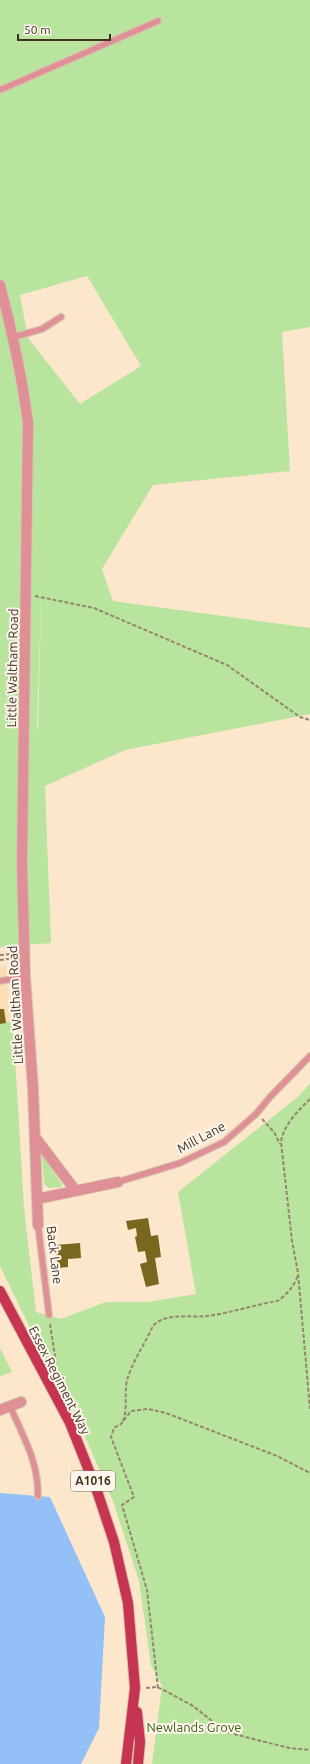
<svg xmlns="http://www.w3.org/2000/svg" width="310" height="1764" font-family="Ubuntu,sans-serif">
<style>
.built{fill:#fdddb4}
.green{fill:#b9e49d;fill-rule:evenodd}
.water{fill:#93c0f6}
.building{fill:#79661f}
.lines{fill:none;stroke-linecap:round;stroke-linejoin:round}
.lane-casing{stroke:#d6c3aa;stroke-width:8}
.street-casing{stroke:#d6c3aa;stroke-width:12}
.primary-casing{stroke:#d6c3aa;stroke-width:12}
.path{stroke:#95856f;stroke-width:2;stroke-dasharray:4 2;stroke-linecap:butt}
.lane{stroke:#df9097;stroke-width:5.5}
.street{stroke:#df9097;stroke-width:10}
.primary{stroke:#c63452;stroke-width:10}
.labels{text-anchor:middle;stroke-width:4;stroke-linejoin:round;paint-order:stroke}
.shield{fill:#fef6ed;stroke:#786d5e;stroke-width:1}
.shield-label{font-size:12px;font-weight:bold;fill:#3f3220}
.street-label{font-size:13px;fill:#3f3220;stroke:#fef6ed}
.park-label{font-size:13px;fill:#3c641c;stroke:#fef6ed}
</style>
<rect width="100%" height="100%" fill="#fce7cc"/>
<!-- built -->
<path class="built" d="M6,966L10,1021L0,1024V967Z"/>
<!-- green -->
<path class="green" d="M0,0H310V327L282,332L290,471L153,485L102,569L113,601L310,628V714L125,750L45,786L51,943L0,947ZM87,276L141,366L80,404L28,338L20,295ZM42,572L38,729L37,730V729Z
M10,1021L14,1039L24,1208L36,1312L61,1319L106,1302H148L196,1294L178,1192L299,1096L310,1083V1764H152L162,1686L151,1665L139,1581L113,1501L76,1416L49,1367L0,1266V1024Z
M42,1155L62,1184V1187L49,1188L44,1184Z
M0,1348L12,1372L0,1376Z"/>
<!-- water -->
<path class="water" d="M0,1493L50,1497L105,1617L99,1728L81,1764H0Z"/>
<!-- building -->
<path class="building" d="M0,1009H4L6,1023L0,1024Z
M148,1218L151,1236L158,1235L161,1257L155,1258L159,1284L146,1287L140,1264L147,1262L145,1251L138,1252L135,1237L137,1236L136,1228L128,1230L126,1221Z
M80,1243L81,1258L68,1259V1267L58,1268L55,1245Z"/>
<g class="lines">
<defs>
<path id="lane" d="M0,90L158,21
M14,337L42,329L61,317
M0,981L25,977
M118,1182L180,1163L224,1142L256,1114L270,1097L310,1056
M38,1225L49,1315
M10,1406C24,1439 38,1460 38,1496"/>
<path id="street" d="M0,285C12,331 22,376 28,423L22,863L25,977L33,1088L38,1225
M35,1137L75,1190
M37,1199L118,1182
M0,1410L21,1402"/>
<path id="primary" d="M0,1291L70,1423L97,1491L114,1542L128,1603L135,1688L126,1764
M137,1712L140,1742L138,1764"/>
</defs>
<!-- lane casing -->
<use href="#lane" class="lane-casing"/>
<!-- street casing -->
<use href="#street" class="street-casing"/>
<!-- primary casing -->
<use href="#primary" class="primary-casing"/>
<!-- path -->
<path class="path" d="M35,596L94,608L227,665L300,717L310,720
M0,955L15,954
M0,960L15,958
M310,1099C298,1111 284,1124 281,1142L292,1241L298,1273L310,1409
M262,1119L274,1132L280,1144
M50,1324L56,1363L54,1369
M123,1421C128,1408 124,1394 127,1380C132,1363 145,1343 153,1326C165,1312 190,1318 207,1316C230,1313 254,1305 277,1301C286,1296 295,1285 298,1275
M146,1688L156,1687L162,1689L193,1706L226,1732L289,1748L310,1750
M158,1688L147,1590L122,1505L134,1497L111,1437L114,1428L121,1424L131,1411L148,1409L166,1413L277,1456L310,1473"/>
<!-- lane -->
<use href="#lane" class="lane"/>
<!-- street -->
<use href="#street" class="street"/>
<!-- primary -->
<use href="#primary" class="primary"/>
</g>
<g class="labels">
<!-- shield labels -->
<rect class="shield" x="71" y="1471" width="44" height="20" rx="3"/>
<g class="shield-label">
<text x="93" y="1485">A1016</text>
</g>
<!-- street labels -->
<g class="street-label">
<text transform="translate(12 668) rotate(-89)" y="5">Little Waltham Road</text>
<text transform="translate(15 1005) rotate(-93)" y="5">Little Waltham Road</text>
<text transform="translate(201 1137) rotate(-28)" y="5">Mill Lane</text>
<text transform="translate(55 1255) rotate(83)" y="5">Back Lane</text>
<text transform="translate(60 1380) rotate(63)" y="5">Essex Regiment Way</text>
</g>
<!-- park labels -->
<g class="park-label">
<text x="194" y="1732">Newlands Grove</text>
</g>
</g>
<!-- scale -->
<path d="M18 34v6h92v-6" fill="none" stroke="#3f3220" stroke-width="2"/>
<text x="24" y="34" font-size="12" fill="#3f3220" stroke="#fef6ed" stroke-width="3" paint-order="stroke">50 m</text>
</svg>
